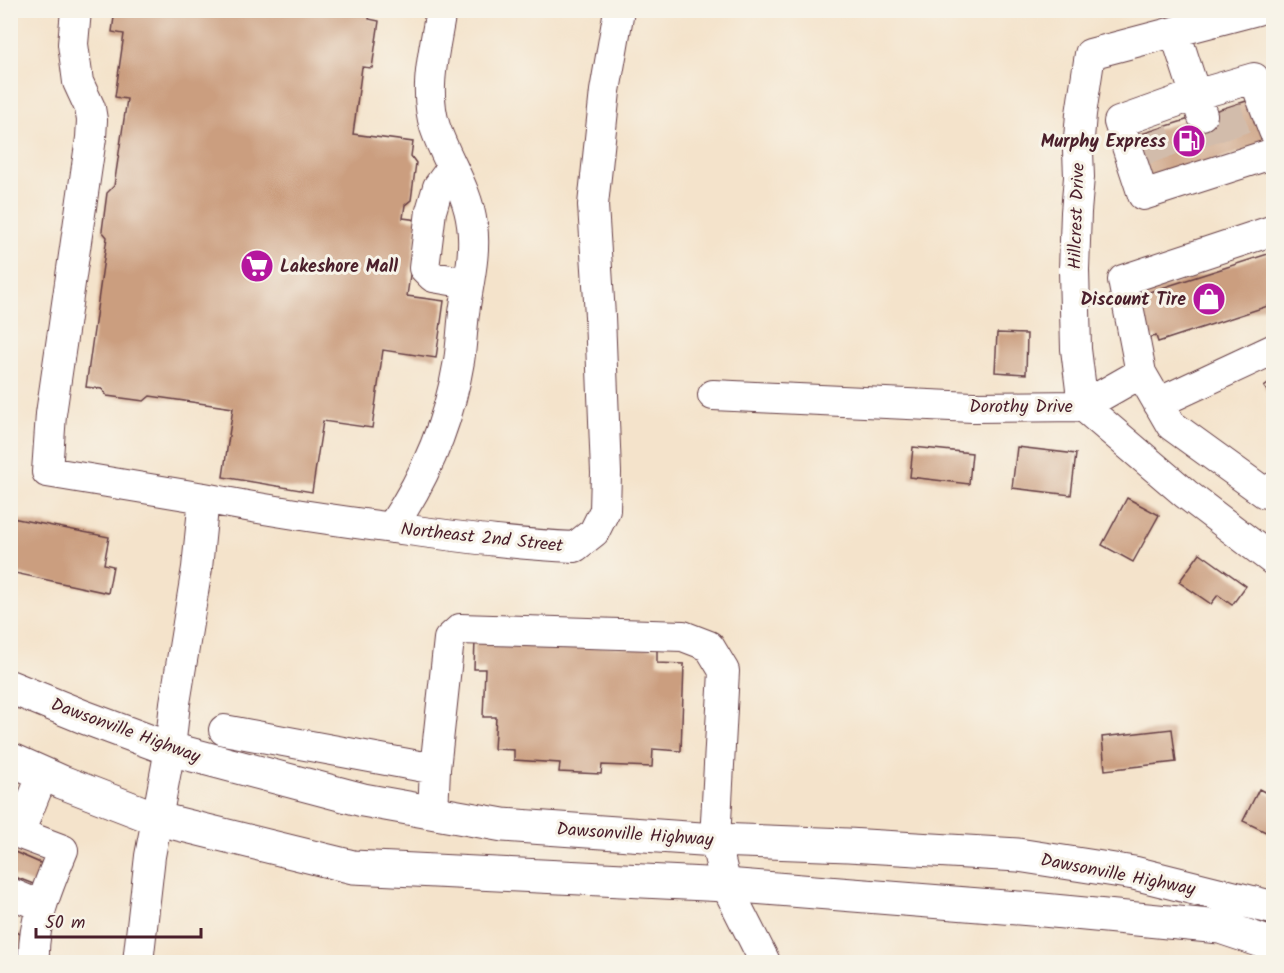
<svg xmlns="http://www.w3.org/2000/svg" width="1284" height="973" font-family="Kalam,sans-serif">
<style>
.building{fill:#cb9e7f}
.lines{fill:none;stroke-linecap:round;stroke-linejoin:round}
.minor-tunnel{stroke:#d2bcab;stroke-width:30;stroke-dasharray:30 15;stroke-linecap:butt}
.minor-casing{stroke:#643c43;stroke-width:32}
.major-casing{stroke:#643c43;stroke-width:35}
.minor{stroke:#fff;stroke-width:30}
.major{stroke:#fff;stroke-width:33}
.labels{text-anchor:middle;stroke-width:6;stroke-linejoin:round;paint-order:stroke}
.poi-label{font-size:18px;font-weight:bold;fill:#4a1f2b;stroke:#f7f3e8;text-anchor:end}
.street-label{font-size:18px;fill:#4a1f2b;stroke:#f7f3e8}
</style>
<rect width="100%" height="100%" fill="#f7f3e8"/>
<filter id="ink" filterUnits="userSpaceOnUse"><feTurbulence type="fractalNoise" baseFrequency=".0167" numOctaves="2"/><feDisplacementMap in="SourceGraphic" scale="12" xChannelSelector="R" yChannelSelector="G"/><feConvolveMatrix kernelMatrix="1 2 1 2 8 2 1 2 1" color-interpolation-filters="sRGB"/></filter>
<filter id="wash" filterUnits="userSpaceOnUse"><feTurbulence type="fractalNoise" baseFrequency=".008" numOctaves="4" result="noise"/><feDisplacementMap in="SourceGraphic" scale="24" xChannelSelector="R" yChannelSelector="G"/><feGaussianBlur stdDeviation="1.35" result="paint"/><feColorMatrix in="noise" values="0 0 0 0 0 0 0 0 0 0 0 0 0 0 0 0 0 1.4 0 .05"/><feComposite in="paint" operator="in"/></filter>
<g filter="url(#wash)">
<rect width="100%" height="100%" fill="#f4e3cb"/>
<g id="blocks">
<!-- building -->
<path class="building" d="M115,10H370L369,19L379,21L372,68L362,67L353,134L413,142L411,156L416,163L411,200L405,205L403,218L418,220L407,296L444,301L436,358L383,350L372,428L323,421L312,492L223,477L233,408L150,396L144,401L107,396L102,389L86,387L107,237L102,231L107,193L114,186L127,99L115,97L124,34L112,32Z
M1253,99L1267,144L1149,181L1135,136Z
M1274,252V304L1158,342L1156,336L1148,338L1137,306L1146,303L1143,294Z
M997,333L1027,334L1026,374L995,372Z
M1274,380V400L1264,387Z
M913,447L972,453L969,484L910,477Z
M1017,447L1076,454L1071,495L1012,488Z
M1127,498L1159,515L1133,562L1102,545Z
M12,518L109,537L104,564L113,566L108,593L10,572V527Z
M1200,553L1246,586L1232,605L1218,595L1211,604L1179,582Z
M475,640L657,649V663L684,664L681,751L653,749L652,767L602,765L601,774L559,772L560,763L514,760V750L494,749L496,717H483L485,669H474Z
M1172,729L1176,762L1105,770L1102,737Z
M1259,789L1274,797V836L1243,821Z
M10,850L45,865L36,885L10,875Z
M10,930L25,936L13,962H10Z"/>
</g>
</g>
<g filter="url(#ink)">
<use href="#blocks" fill-opacity="0" stroke="#643c43" stroke-width="1.5"/>
<g class="lines">
<!-- minor-tunnel -->
<path class="minor-tunnel" d="M1226,108L1241,152
M1202,115L1216,160
M1153,131L1169,175"/>
<defs>
<path id="minor" d="M76,10L73,44L78,82L90,108L92,120L91,138L51,414L47,472L204,498
M1257,10L1090,54L1081,114L1078,151L1079,177L1076,212L1074,270L1076,349L1083,406L1141,373L1171,425L1265,493L1274,487
M1175,32L1202,115
M1274,131L1254,78L1195,95L1119,122L1143,195L1274,153
M452,168L438,187L431,211L424,268L433,277L468,283
M1141,373L1123,280L1274,230
M713,395L973,407L1083,406L1186,494L1274,561
M1158,403L1274,349
M391,528C426,477 449,421 459,361C462,343 462,324 465,306C469,280 476,251 472,225C468,190 446,160 435,127C423,89 435,49 441,10
M224,730L435,769L433,812
M435,769L449,639L460,629L683,636L709,646L724,671L715,840L726,885L765,962
M10,830L63,850C48,886 32,923 34,962
M19,833L43,774
M10,893L41,906
M138,962L150,856L170,749L175,703L197,568L204,498C274,512 345,522 416,531C469,538 522,545 575,547L594,532L605,510L606,473L600,316L593,205L605,91L619,10"/>
<path id="major" d="M10,687L84,717L170,749L363,800L503,825L715,840L848,845L1018,855L1134,873L1274,908
M10,759L62,782L158,819L353,867L726,885L1043,910L1220,927L1274,945"/>
</defs>
<!-- minor casing -->
<use href="#minor" class="minor-casing"/>
<!-- major casing -->
<use href="#major" class="major-casing"/>
<!-- minor -->
<use href="#minor" class="minor"/>
<!-- major -->
<use href="#major" class="major"/>
</g>
</g>
<!-- icons -->
<defs>
<symbol id="fuel-disc" viewBox="-11 -11 22 22"><circle r="9.5" fill="#b5179e" stroke="#f7f3e8"/><path d="M-5.5-6h7V0h2V4h1.3V-2.5L3-4.5l.8-.8L6-3V5H2.5V1h-1V6h-7ZM-4.2-4.7v3.2H.2V-4.7Z" fill="#fff"/></symbol>
<symbol id="supermarket-disc" viewBox="-11 -11 22 22"><circle r="9.5" fill="#b5179e" stroke="#f7f3e8"/><path d="M-6-5.5h2.5l.6 2H6L4.5 2H-2.5L-4.4-4H-6ZM-1.5 3.2a1.3 1.3 0 1 0 .1 0ZM3 3.2a1.3 1.3 0 1 0 .1 0Z" fill="#fff"/></symbol>
<symbol id="shop-disc" viewBox="-11 -11 22 22"><circle r="9.5" fill="#b5179e" stroke="#f7f3e8"/><path d="M-5-2.5h2.3a2.7 3.5 0 0 1 5.4 0H5L5.5 6h-11ZM-1.5-2.5h3a1.5 2.3 0 0 0-3 0Z" fill="#fff"/></symbol>
</defs>
<g fill-rule="evenodd">
<use href="#fuel-disc" x="1170" y="122" width="38" height="38"/>
<use href="#supermarket-disc" x="238" y="247" width="38" height="38"/>
<use href="#shop-disc" x="1190" y="280" width="38" height="38"/>
</g>
<g class="labels">
<!-- poi labels -->
<g class="poi-label">
<text x="1166" y="147">Murphy Express</text>
<text x="280" y="272" text-anchor="start">Lakeshore Mall</text>
<text x="1186" y="305">Discount Tire</text>
</g>
<!-- street labels -->
<g class="street-label">
<text transform="translate(1076 216) rotate(-88)" y="6">Hillcrest Drive</text>
<text x="1021" y="412">Dorothy Drive</text>
<text transform="translate(482 537) rotate(6)" y="6">Northeast 2nd Street</text>
<text transform="translate(126 730) rotate(20)" y="6">Dawsonville Highway</text>
<text transform="translate(635 834) rotate(4)" y="6">Dawsonville Highway</text>
<text transform="translate(1118 874) rotate(11)" y="6">Dawsonville Highway</text>
</g>
</g>
<!-- margin -->
<rect width="1284" height="973" fill="none" stroke="#f7f3e8" stroke-width="36"/>
<!-- scale -->
<path d="M36 928v9h165v-9" fill="none" stroke="#4a1f2b" stroke-width="3"/>
<text x="45" y="928" font-size="18" fill="#4a1f2b" stroke="#f7f3e8" stroke-width="4.5" paint-order="stroke">50 m</text>
</svg>
